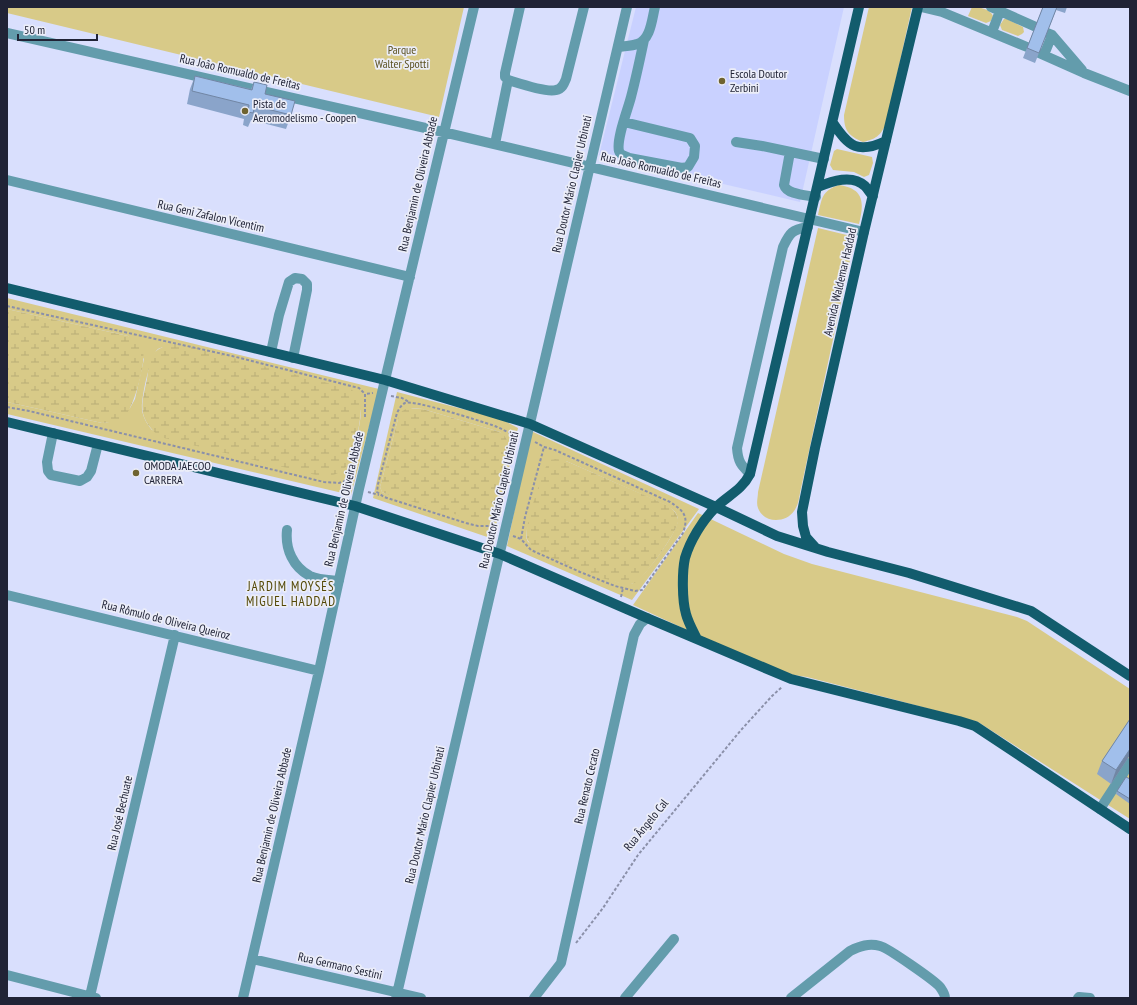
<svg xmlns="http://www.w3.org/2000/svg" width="1137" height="1005" font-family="'PT Sans Narrow',sans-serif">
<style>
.built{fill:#c9d1ff}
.green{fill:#d8ca88;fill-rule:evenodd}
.wetland{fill:url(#wetland-marsh)}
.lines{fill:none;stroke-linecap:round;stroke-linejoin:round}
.path{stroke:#8b90a9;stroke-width:2;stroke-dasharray:3 2;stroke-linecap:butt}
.minor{stroke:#639cac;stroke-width:10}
.major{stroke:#125c6d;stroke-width:10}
.wall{fill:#8aa4ca}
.shaded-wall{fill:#7186a4}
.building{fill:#a1bfeb;stroke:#7186a4}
.poi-dot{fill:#6f6330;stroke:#ebedf8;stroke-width:1.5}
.labels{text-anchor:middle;stroke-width:3.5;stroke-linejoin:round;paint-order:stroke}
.park-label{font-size:12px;fill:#5b5120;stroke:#ebedf8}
.street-label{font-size:12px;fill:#202336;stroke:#ebedf8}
.poi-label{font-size:12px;fill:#202336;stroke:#ebedf8;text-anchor:start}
.neighbourhood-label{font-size:13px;letter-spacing:1px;fill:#534704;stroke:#ebedf8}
</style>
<defs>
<pattern id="wetland-marsh" width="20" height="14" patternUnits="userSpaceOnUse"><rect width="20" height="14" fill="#d8ca88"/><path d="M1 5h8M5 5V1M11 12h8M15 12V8" fill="none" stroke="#b9ad76"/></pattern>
</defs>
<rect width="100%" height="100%" fill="#d9dffd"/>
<!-- built -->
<path class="built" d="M636,7H844L800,202L599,155Z"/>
<!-- green -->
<path class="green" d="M7,7H464L439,117L7,13Z
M869,7H912L886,124C880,136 876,139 863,142C849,136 844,131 844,115Z
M972,7C980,7 990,9 993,16L991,21L986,23L968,16Z
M1004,19H1007L1023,27L1024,32L1022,34L1018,36L1002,30L1000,25Z
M837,149L872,157L873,163L869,175L864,177L854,172L833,170L830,165L834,151Z
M839,185C865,189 864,203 859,224L818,215C822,199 821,191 839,185Z
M818,228L855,237L800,493C799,499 798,506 794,511C786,523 764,524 758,508C756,503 758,497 758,492Z
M7,298L379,389L351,495L7,414V402L102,423L109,422L130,408L135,399L144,359L128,336L7,309ZM164,347L361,410C361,422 354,455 347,465C345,468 343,469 340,471L152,430C147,424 143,417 142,410C141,398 150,356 158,349C160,348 162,347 164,347Z
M397,392L501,419L518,428L493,539L373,498ZM412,408L423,409L500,432L507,442L494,503L491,512L386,494L382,492L380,487L398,419Z
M531,431L699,509L632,600L507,546ZM566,461L666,505C672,509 677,512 678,519C679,530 650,569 641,577C638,579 635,582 632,584L617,582L528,542L526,537L527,529Z
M698,513L784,554L812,564L1017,617L1027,621L1130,689V819L978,722L896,700L807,677L787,674L739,654L633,605Z"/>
<!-- wetland -->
<path class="wetland" d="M7,309L128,336C135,340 140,343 143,351C146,363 134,407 125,416C118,422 111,422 102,423L7,402Z
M173,342L350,389C355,392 359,393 360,399C364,411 354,457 346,467C341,473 332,476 324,477L160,437C137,417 141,407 147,379C148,372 149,362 153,355C157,348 166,346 173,342Z
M408,408L423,409L500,432C507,437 508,441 507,449C504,462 496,510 487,516C482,520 474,518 468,518L386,494L382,492L380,487L398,419L402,411Z
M557,459L566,461L667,505C672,509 679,514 678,522C677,532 645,577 636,582C632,585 629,584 624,584C605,580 534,556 527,539C523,529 543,471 549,460Z"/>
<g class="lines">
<!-- path -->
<path class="path" d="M7,306L232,356L359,388L365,394
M391,396L402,398L409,402
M7,407L29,411L324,482L339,483L345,481L349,485
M365,417V394L373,393
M535,442L544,447
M544,447L555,450L670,502C684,511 689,516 683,533L642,590L635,591L615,586L580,572L531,550L521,539L525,517Z
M509,464L512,448V434
M345,481L351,471L357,449
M368,492L379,495
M497,515L491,526H478L466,523L384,497L377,492L378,484L397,413C399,409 401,405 405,403C412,399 480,421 492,425C501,428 508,433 518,436
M513,536L521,539
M621,597L623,588
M576,943L603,908L638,855L741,730L772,696L782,687"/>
<!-- minor -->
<path class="minor" d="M921,7L942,12L1027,47
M991,7L1036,27
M992,32L1000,11
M7,33L443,132L864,232
M1047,33L1052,35L1082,70
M618,47C624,46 632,46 637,44C651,40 652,18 655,7
M1039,53L1084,73L1130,91
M1044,55L1052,35
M508,80L505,77V73L520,7
M624,122L690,138L695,146L694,157L688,167L682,168L629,158C625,156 620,155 619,151C616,139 628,109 631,97C636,78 640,59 644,40
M736,142L762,146L824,159
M495,144L508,80C518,83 547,93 556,90C562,89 564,84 566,79L584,7
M790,152L784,185C787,195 807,195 816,197
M7,180L410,277
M271,352L279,315L289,282L295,278L302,279L307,284V290L293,358
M53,433L47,462L48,471L51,475L80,481L87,477L91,471L98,444
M750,474C741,465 738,462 737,448L783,247C790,232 792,230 808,227
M287,530C285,549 293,567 310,576C319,580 329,580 339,581
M7,595L319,671
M1100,809L1130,763
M252,959L421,998
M7,975L96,998
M90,996L175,635
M243,998L319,671L359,489L474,7
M396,998L627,7
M534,998L561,963L634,635L640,624L647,618
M625,998L674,939
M791,998L850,951C860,946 869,943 880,946C888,948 934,980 940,987C942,990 945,994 945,998
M1078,998L1079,997L1090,998"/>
<!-- major -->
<path class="major" d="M833,123C849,147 858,154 886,141
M818,187C832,181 852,174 865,186C868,189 870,193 873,196
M7,288L385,380L530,424L716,507L777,536L828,552L909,573L1031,611L1130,676
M7,422L355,506L500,554L647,618L791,679L959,721L975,726L1130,829
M815,547L806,537L803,526L802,512L815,448L864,232L918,7
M697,639C693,631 688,622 686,614C682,600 682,572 685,558C690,541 702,521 715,508C727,496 742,490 750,474L859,7"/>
</g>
<!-- wall -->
<path class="wall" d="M1043,7H1067L1065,13L1056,10L1035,63L1023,58Z
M195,76L251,89L254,82L265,94L291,115L286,129L251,120L248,127L243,125L244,119L187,104L190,89Z
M1130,719V755L1111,784L1097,774L1102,761Z
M1130,779V804L1116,794L1117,791Z"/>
<!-- shaded-wall -->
<path class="shaded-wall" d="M1130,749V755L1111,784L1116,770Z"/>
<!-- building -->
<path class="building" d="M1043,7H1057L1039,53L1027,48Z
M195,76L252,90L254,82L267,85L265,94L295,101L291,115L255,106L253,113L248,112L249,105L192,91Z
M1130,719V749L1116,770L1102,761Z
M1126,777L1130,779V799L1117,791Z"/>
<!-- markers -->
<g class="poi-dot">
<circle cx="722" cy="81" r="4"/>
<circle cx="245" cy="111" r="4"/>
<circle cx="136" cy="473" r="4"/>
</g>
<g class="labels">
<!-- park labels -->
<g class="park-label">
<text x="402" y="54">Parque<tspan x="402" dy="14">Walter Spotti</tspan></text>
</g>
<!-- street labels -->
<g class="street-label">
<text transform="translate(240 72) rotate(13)" y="4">Rua João Romualdo de Freitas</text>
<text transform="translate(661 170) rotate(13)" y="4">Rua João Romualdo de Freitas</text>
<text transform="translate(418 184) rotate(-77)" y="4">Rua Benjamin de Oliveira Abbade</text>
<text transform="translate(572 184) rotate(-77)" y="4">Rua Doutor Mário Clapier Urbinati</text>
<text transform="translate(211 216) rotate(13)" y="4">Rua Geni Zafalon Vicentim</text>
<text transform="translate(840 282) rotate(-77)" y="4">Avenida Waldemar Haddad</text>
<text transform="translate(344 499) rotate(-77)" y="4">Rua Benjamin de Oliveira Abbade</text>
<text transform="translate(499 500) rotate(-77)" y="4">Rua Doutor Mário Clapier Urbinati</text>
<text transform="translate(166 620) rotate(14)" y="4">Rua Rômulo de Oliveira Queiroz</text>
<text transform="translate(587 786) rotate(-77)" y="4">Rua Renato Cecato</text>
<text transform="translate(120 813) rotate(-77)" y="4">Rua José Bechuate</text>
<text transform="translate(272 815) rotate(-77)" y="4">Rua Benjamin de Oliveira Abbade</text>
<text transform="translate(425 815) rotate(-77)" y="4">Rua Doutor Mário Clapier Urbinati</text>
<text transform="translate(646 825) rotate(-51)" y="4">Rua Ângelo Cal</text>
<text transform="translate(340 966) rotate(13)" y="4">Rua Germano Sestini</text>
</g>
<!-- poi labels -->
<g class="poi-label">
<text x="730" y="78">Escola Doutor<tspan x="730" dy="14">Zerbini</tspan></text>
<text x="253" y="108">Pista de<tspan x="253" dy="14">Aeromodelismo - Coopen</tspan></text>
<text x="144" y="470">OMODA JAECOO<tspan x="144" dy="14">CARRERA</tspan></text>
</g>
<!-- neighbourhood labels -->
<g class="neighbourhood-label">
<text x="291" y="591">JARDIM MOYSÉS<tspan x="291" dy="15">MIGUEL HADDAD</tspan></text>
</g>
</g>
<!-- border -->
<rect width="1137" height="1005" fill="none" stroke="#202336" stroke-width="16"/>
<!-- scale -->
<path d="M18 34v6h79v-6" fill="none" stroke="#202336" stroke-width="2"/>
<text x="24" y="34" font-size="12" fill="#202336" stroke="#ebedf8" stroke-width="3" paint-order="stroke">50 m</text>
</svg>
